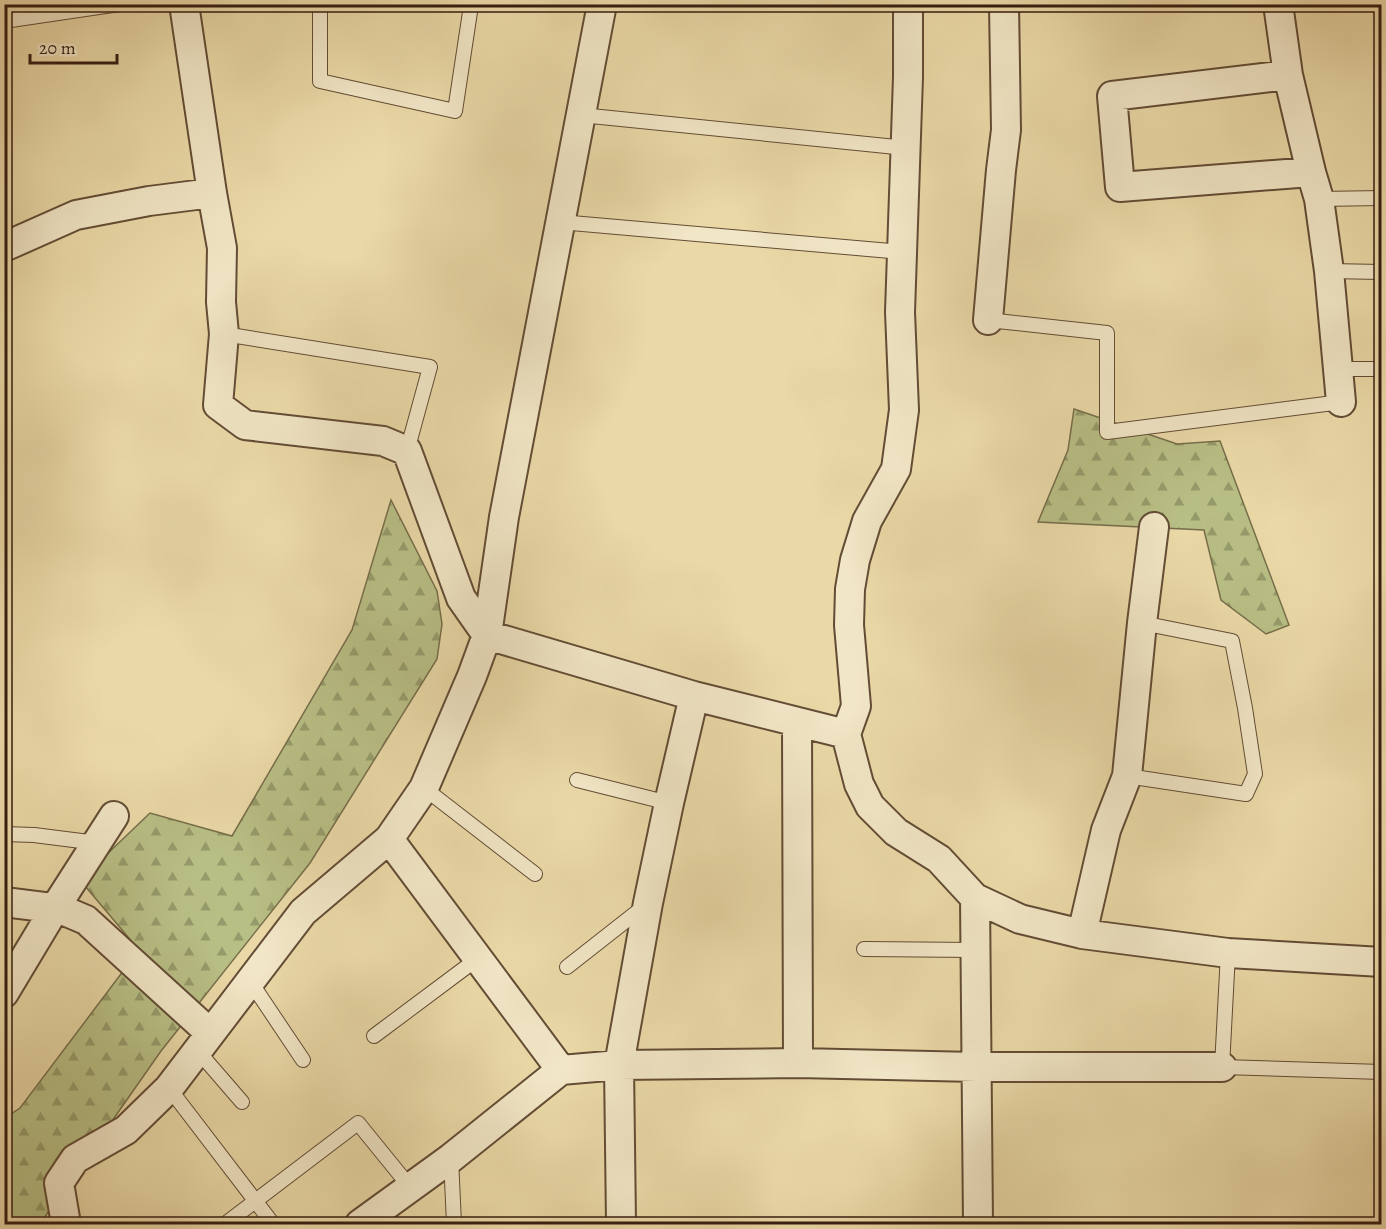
<svg xmlns="http://www.w3.org/2000/svg" width="1386" height="1229" font-family="Alegreya,serif">
<style>
.forest{fill:url(#forest-firs);stroke:#776e4b;stroke-width:1.5}
.lines{fill:none;stroke-linecap:round;stroke-linejoin:round}
.lane-casing{stroke:#634c36;stroke-width:16}
.street-casing{stroke:#634c36;stroke-width:32}
.lane{stroke:#f1e6c6;stroke-width:14}
.street{stroke:#f1e6c6;stroke-width:28}
</style>
<defs>
<pattern id="forest-firs" width="22" height="20" patternUnits="userSpaceOnUse" patternTransform="scale(1.5)"><rect width="22" height="20" fill="#b8bf85"/><path d="M5 1l3.5 6h-7zM16 11l3.5 6h-7z" fill="#969b6b"/></pattern>
</defs>
<rect width="100%" height="100%" fill="#ead9a7"/>
<filter id="stains"><feTurbulence type="fractalNoise" baseFrequency=".00333" numOctaves="4"/><feColorMatrix values="0 0 0 0 .2 0 0 0 0 .09 0 0 0 0 .02 0 0 0 .5 -.17"/></filter>
<radialGradient id="worn" r=".72"><stop offset=".6" stop-color="#630" stop-opacity="0"/><stop offset="1" stop-color="#630" stop-opacity=".3"/></radialGradient>
<!-- forest -->
<path class="forest" d="M1074,409L1177,444L1220,441L1289,625L1266,634L1221,600L1204,530L1038,522L1068,450Z
M391,500L437,591L442,624L437,659L310,863L161,1051L42,1221V1224H5V1118L20,1108L139,950L80,880L150,813L232,836L352,630Z"/>
<g class="lines">
<defs>
<path id="lane" d="M320,4V81L455,111L470,12
M4,21L119,4
M581,115L906,148
M1319,199L1382,198
M560,222L902,252
M1329,271L1382,272
M988,320L1107,333V432L1341,402
M224,334L430,367L407,451
M1338,369H1382
M1127,776L1246,794L1255,774L1245,708L1232,641L1142,623
M577,780L669,803
M424,788L535,874
M4,834L34,835L97,843
M864,949L975,950
M1228,953L1222,1067L1382,1072
M567,967L646,905
M250,981L303,1060
M374,1036L477,959
M197,1050L242,1102
M169,1088L273,1224
M451,1158L454,1224
M225,1224L358,1123L410,1187"/>
<path id="street" d="M184,4L212,193L222,248L221,302L224,334L218,405L245,425L383,441L407,451L461,598L487,635L694,696L846,734
M908,4V77L900,312L904,410L896,469L867,521L855,560L850,589L849,625L856,706L846,734L859,784L870,806L896,832L939,859L975,898L1020,919L1082,934L1228,953L1382,962
M1278,4L1288,75L1311,172L1319,199L1329,271L1341,402
M1288,75L1112,96L1120,187L1311,172
M4,247L76,215L149,201L212,193
M988,320L1001,170L1006,130L1004,4
M797,722L798,1063
M389,839L561,1070
M975,898L978,1224
M4,902L60,909L86,920L210,1033
M1082,934L1106,830L1127,776L1142,623L1154,527
M4,993L55,908L114,816
M66,1224L59,1183L75,1159L126,1130L169,1088L303,912L389,839L424,788L472,676L487,635L504,517L602,4
M360,1224L451,1158L561,1070L619,1065L798,1063L976,1067H1222
M621,1224L619,1065L648,903L669,803L694,696"/>
</defs>
<!-- lane casing -->
<use href="#lane" class="lane-casing"/>
<!-- street casing -->
<use href="#street" class="street-casing"/>
<!-- lane -->
<use href="#lane" class="lane"/>
<!-- street -->
<use href="#street" class="street"/>
</g>
<!-- margin -->
<rect width="1386" height="1229" fill="none" stroke="#ead9a7" stroke-width="24"/>
<rect x="6" y="6" width="1374" height="1217" fill="none" stroke="#361d11" stroke-width="3"/>
<rect x="12" y="12" width="1362" height="1205" fill="none" stroke="#361d11" stroke-width="1.5"/>
<!-- scale -->
<path d="M30 54v9h87v-9" fill="none" stroke="#361d11" stroke-width="3"/>
<text x="39" y="54" font-size="18" fill="#361d11" stroke="#f1e6c6" stroke-width="4.5" paint-order="stroke">20 m</text>
<rect width="100%" height="100%" filter="url(#stains)"/>
<rect width="100%" height="100%" fill="url(#worn)"/>
</svg>
